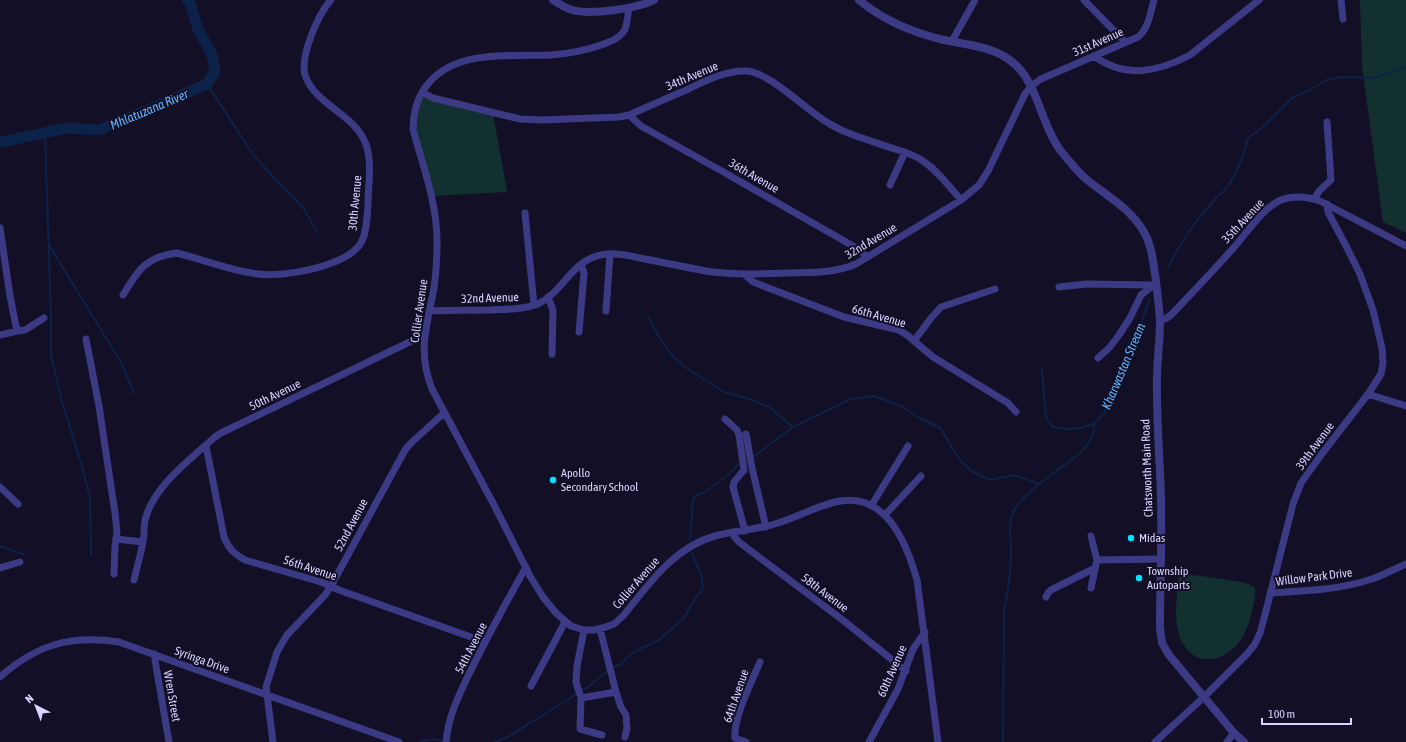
<svg xmlns="http://www.w3.org/2000/svg" width="1406" height="742" font-family="'Asap Condensed',sans-serif">
<style>
.green{fill:#12302f}
.lines{fill:none;stroke-linecap:round;stroke-linejoin:round}
.stream{stroke:#0c2248;stroke-width:2}
.river{stroke:#0c2248;stroke-width:11}
.minor{stroke:#3d3a85;stroke-width:7}
.tertiary{stroke:#3d3a85;stroke-width:8}
.poi-dot{fill:#00e5ff;stroke:#130f26;stroke-width:1.5}
.labels{text-anchor:middle;stroke-width:4;stroke-linejoin:round;paint-order:stroke}
.street-label{font-size:12px;fill:#d9d4ff;stroke:#130f26}
.poi-label{font-size:12px;fill:#d9d4ff;stroke:#130f26;text-anchor:start}
.water-label{font-size:13px;font-style:italic;fill:#62b6ff;stroke:#130f26}
</style>
<rect width="100%" height="100%" fill="#130f26"/>
<!-- green -->
<path class="green" d="M1360,0H1406V233L1383,222L1362,66Z
M422,92L493,113L507,192L431,196L413,129Z
M1182,574C1193,575 1250,581 1254,587C1257,591 1254,602 1253,607C1250,619 1247,631 1240,641C1224,663 1194,668 1181,640C1173,623 1177,598 1178,580L1179,576Z"/>
<g class="lines">
<!-- stream -->
<path class="stream" d="M207,84L254,156L304,209L317,232
M45,133L51,317V355L62,402L82,466L90,498L91,555
M49,245L122,364L134,393
M1168,267C1175,254 1182,242 1190,230C1198,219 1208,207 1217,197C1220,194 1224,192 1226,188C1237,174 1244,155 1248,138L1262,128L1292,98L1310,90L1326,80L1342,77L1374,78L1406,67
M648,316L659,337L671,354L685,367L724,392L749,399L769,407L793,427
M1042,369L1046,418L1053,427L1068,429L1081,428L1095,423L1105,412L1107,398L1141,324L1149,300
M753,457L793,427L851,399L874,396L901,406L918,417L940,428L960,460L971,471L990,480L1014,475L1040,484
M690,540L693,500L697,495L705,492L728,475L741,462
M0,546L25,555
M612,667L620,665L628,656L636,651L659,640L684,618L691,605L703,588L702,577L691,552
M580,690L587,688L608,670
M421,742C429,739 437,737 444,742
M494,742L506,738L572,697L577,692
M1003,742L1004,610C1008,593 1010,576 1011,558C1012,545 1007,521 1014,510C1023,495 1045,479 1059,469C1077,456 1093,447 1095,423"/>
<!-- river -->
<path class="river" d="M0,142L68,128L99,130L162,104L207,84L215,71L212,55L198,29L190,3L187,0"/>
<!-- minor -->
<path class="minor" d="M1084,0L1125,42
M1341,0L1343,19
M629,8C627,16 628,24 624,31C619,39 609,42 601,45C584,51 567,54 550,55C507,57 452,48 424,89C416,101 413,115 413,129C423,167 438,205 437,245C437,259 436,274 434,288C427,326 417,351 432,389L494,505L530,576L543,597L556,613L571,626L584,630H594L606,627L614,624L623,616C649,584 674,547 715,536C736,530 757,530 778,523C797,517 815,507 835,502C885,490 906,541 917,580L938,742
M952,41L975,0
M1094,56C1125,79 1158,72 1190,55L1259,0
M422,92L433,98L520,119L542,120L619,117L629,115C647,107 665,99 684,91C703,82 725,70 747,71C770,73 804,108 825,121C846,135 872,141 895,149C905,152 915,155 923,161C938,171 949,186 961,200
M629,115L641,126L720,170L860,250L867,257
M890,185L905,152
M1314,199L1320,190L1331,180L1327,122
M525,213L534,305
M0,228L10,296L17,331
M744,274L753,282L844,317L899,330L907,335L933,357L1008,403L1016,412
M1059,287L1086,284L1153,285
M123,295C138,270 146,257 176,253C203,259 230,271 258,274C283,278 347,266 361,243C367,232 367,217 368,204C368,185 373,160 365,142C353,113 315,105 305,75C300,56 318,14 331,0
M548,297L553,310L552,354
M430,311C450,310 470,310 490,310C506,309 523,310 538,304C565,291 572,257 607,254C618,253 630,256 640,258C662,262 684,267 706,271C732,275 758,274 784,273C808,272 833,274 856,264L961,200L979,185L988,171L1025,94L1031,86L1041,79L1138,37C1149,28 1150,13 1154,0
M606,311L610,254
M1160,320L1165,319L1171,315C1193,292 1215,269 1236,245C1248,231 1264,207 1281,200C1294,195 1308,197 1320,201L1406,246
M579,332L584,273L581,264
M0,335L17,331L25,330L44,318
M86,339L99,406L115,513L117,532L115,546L114,574
M914,341L931,318L941,307L995,289
M1098,358L1110,347L1119,335L1130,318L1141,295L1156,283
M1368,394L1406,406
M725,419L737,430L739,435L744,470L734,482L733,487L745,531
M746,434L752,468L766,527
M206,446L224,537C228,548 234,554 245,560L321,582L339,590L485,642
M0,487L18,504
M871,506L908,446
M885,515L921,476
M733,532L734,536L739,542L844,621L906,671
M1091,536L1097,560L1091,588
M116,539L143,542
M1097,560L1160,559
M0,568L20,562
M134,580C137,567 141,554 143,541C145,533 143,524 146,517C155,485 192,458 215,437L221,433L424,335
M1270,593C1304,591 1339,590 1372,579C1383,575 1395,569 1406,564
M1046,597L1048,593L1051,590L1095,568
M600,629L616,692L621,707L626,715L627,728L625,737
M584,630L577,666L576,682L581,698L580,729L602,735
M154,654L169,742
M0,677C37,644 71,635 119,642L399,742
M531,686L565,622
M581,698L616,692
M735,738C733,718 752,681 760,662
M735,738L746,742
M273,742L266,687L277,652L287,635L325,595L331,586L405,450L411,443L444,413
M446,742C448,716 460,693 471,670C488,635 507,601 526,567
M869,742L898,689L913,649L925,632
M1155,742L1204,697L1247,654L1255,644L1260,633L1266,611L1293,504L1301,483L1321,455L1368,394L1381,374L1383,363L1382,348L1373,310L1360,274L1345,244L1328,212L1327,204
M1227,742L1234,733"/>
<!-- tertiary -->
<path class="tertiary" d="M553,0C559,4 565,8 572,10C591,15 636,9 654,0
M859,0C883,20 914,33 944,40C967,45 992,46 1011,61C1038,81 1040,123 1060,150C1068,160 1076,170 1086,179C1107,196 1130,208 1144,232C1151,244 1153,260 1155,274C1157,289 1159,305 1160,321C1160,344 1156,368 1157,391C1157,427 1160,462 1161,498C1162,541 1160,585 1160,628L1162,643L1169,655L1234,733L1244,742"/>
</g>
<!-- markers -->
<g class="poi-dot">
<circle cx="553" cy="480" r="4"/>
<circle cx="1131" cy="538" r="4"/>
<circle cx="1139" cy="578" r="4"/>
</g>
<g class="labels">
<!-- street labels -->
<g class="street-label">
<text transform="translate(1098 42) rotate(-24)" y="4">31st Avenue</text>
<text transform="translate(692 76) rotate(-23)" y="4">34th Avenue</text>
<text transform="translate(754 176) rotate(30)" y="4">36th Avenue</text>
<text transform="translate(355 203) rotate(-85)" y="4">30th Avenue</text>
<text transform="translate(1243 221) rotate(-47)" y="4">35th Avenue</text>
<text transform="translate(871 241) rotate(-31)" y="4">32nd Avenue</text>
<text transform="translate(490 298) rotate(-2)" y="4">32nd Avenue</text>
<text transform="translate(419 311) rotate(-82)" y="4">Collier Avenue</text>
<text transform="translate(879 316) rotate(16)" y="4">66th Avenue</text>
<text transform="translate(275 395) rotate(-26)" y="4">50th Avenue</text>
<text transform="translate(1315 446) rotate(-54)" y="4">39th Avenue</text>
<text transform="translate(1147 468) rotate(-92)" y="4">Chatsworth Main Road</text>
<text transform="translate(351 525) rotate(-62)" y="4">52nd Avenue</text>
<text transform="translate(310 568) rotate(18)" y="4">56th Avenue</text>
<text transform="translate(1314 577) rotate(-7)" y="4">Willow Park Drive</text>
<text transform="translate(636 583) rotate(-49)" y="4">Collier Avenue</text>
<text transform="translate(825 593) rotate(37)" y="4">58th Avenue</text>
<text transform="translate(471 648) rotate(-63)" y="4">54th Avenue</text>
<text transform="translate(202 660) rotate(20)" y="4">Syringa Drive</text>
<text transform="translate(892 671) rotate(-66)" y="4">60th Avenue</text>
<text transform="translate(172 696) rotate(80)" y="4">Wren Street</text>
<text transform="translate(736 696) rotate(-71)" y="4">64th Avenue</text>
</g>
<!-- poi labels -->
<g class="poi-label">
<text x="561" y="477">Apollo<tspan x="561" dy="14">Secondary School</tspan></text>
<text x="1139" y="542">Midas</text>
<text x="1147" y="575">Township<tspan x="1147" dy="14">Autoparts</tspan></text>
</g>
<!-- water labels -->
<g class="water-label">
<text transform="translate(149 109) rotate(-23)" y="5">Mhlatuzana River</text>
<text transform="translate(1123 366) rotate(-67)" y="5">Kharwastan Stream</text>
</g>
</g>
<!-- north arrow -->
<g transform="translate(36 706) rotate(318)" stroke="#130f26" stroke-width="3" paint-order="stroke">
<path d="M0-3L7 15L0 10L-7 15Z" fill="#d9d4ff"/>
<text y="-6" font-size="11" font-weight="bold" text-anchor="middle" fill="#d9d4ff">N</text>
</g>
<!-- scale -->
<path d="M1262 718v6h89v-6" fill="none" stroke="#d9d4ff" stroke-width="2"/>
<text x="1268" y="718" font-size="12" fill="#d9d4ff" stroke="#130f26" stroke-width="3" paint-order="stroke">100 m</text>
</svg>
